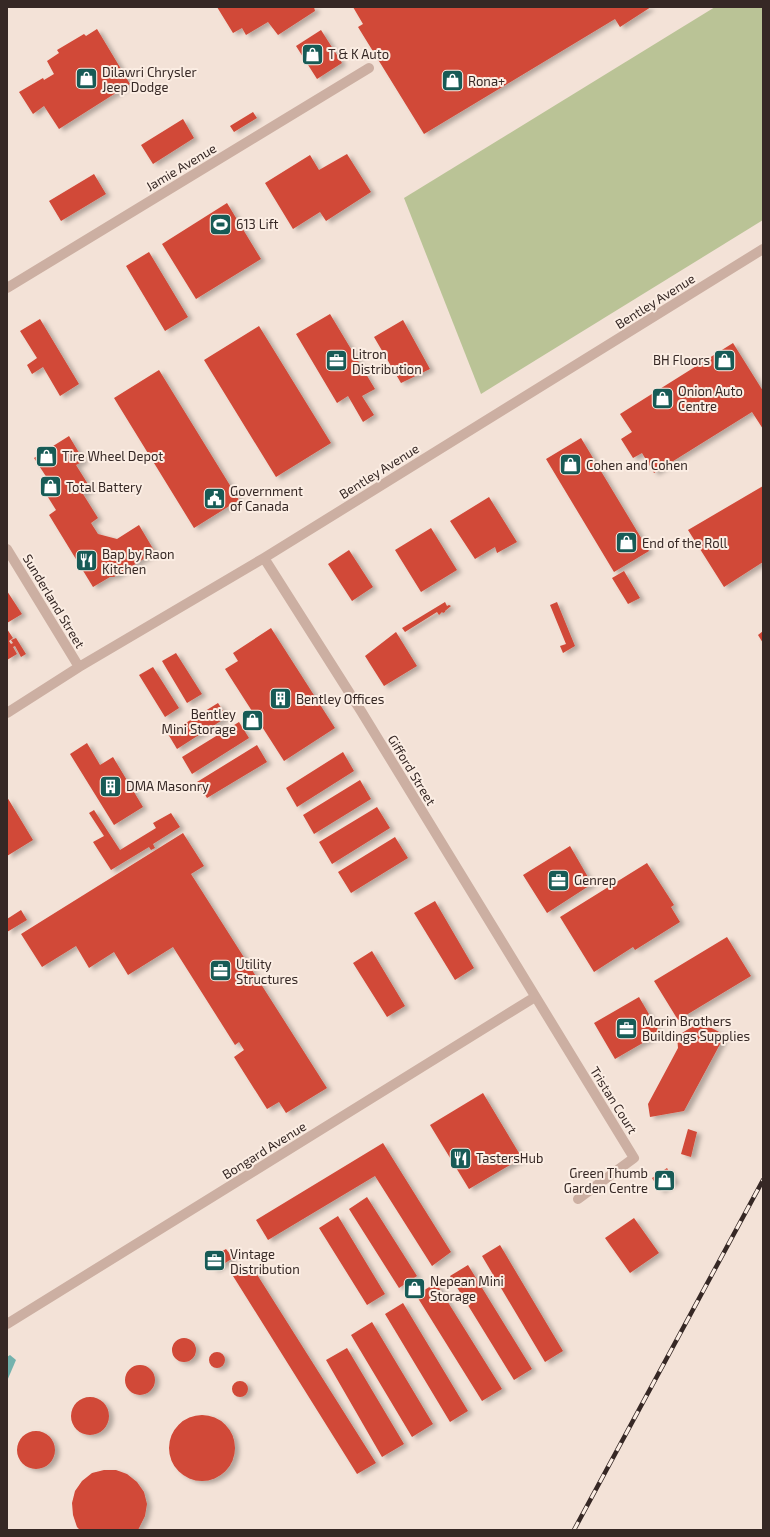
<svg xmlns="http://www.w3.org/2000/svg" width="770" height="1537" font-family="'Exo 2',sans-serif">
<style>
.green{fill:#bac396}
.water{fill:#73b2ad}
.building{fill:#d14837;filter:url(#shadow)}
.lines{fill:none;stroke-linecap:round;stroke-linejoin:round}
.minor{stroke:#ccafa2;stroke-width:10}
.rail-casing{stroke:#362825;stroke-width:4.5}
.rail{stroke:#fbede3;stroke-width:3;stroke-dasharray:9;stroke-linecap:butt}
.labels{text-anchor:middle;stroke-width:4;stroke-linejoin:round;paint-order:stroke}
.poi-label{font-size:13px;fill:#362825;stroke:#fbede3;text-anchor:start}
.street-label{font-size:13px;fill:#362825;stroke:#fbede3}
</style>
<defs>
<filter id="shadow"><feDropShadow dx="4.5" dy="2.5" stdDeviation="2" flood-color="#0004"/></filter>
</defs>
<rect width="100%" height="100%" fill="#f3e2d7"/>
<!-- green -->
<path class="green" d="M715,7H763V220L481,394L404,198Z"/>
<!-- water -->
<path class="water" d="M10,1355L16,1360L7,1381V1357Z"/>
<!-- building -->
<path class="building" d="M217,7H314L315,11L278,35L268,22L246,35L242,28L233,33Z
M353,7H651L620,27L615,19L424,134L358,27L363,24Z
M97,29L130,84L59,129L44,106L33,114L19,92L43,78L44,80L54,74L47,61L59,53L57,50L84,34L86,36Z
M321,30L342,63L317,79L296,46Z
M253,112L257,118L234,132L230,126Z
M183,119L194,138L153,164L141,145Z
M347,154L371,192L326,221L320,212L293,229L265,183L310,155L319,170Z
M94,174L106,194L61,221L49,201Z
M227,203L261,259L196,299L162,244Z
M149,252L188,317L165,331L126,266Z
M330,314L375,389L362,396L374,415L363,422L348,396L337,403L296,334Z
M40,319L79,384L60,396L43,367L32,374L27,365L37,358L20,331Z
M403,320L430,369L401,383L374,337Z
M259,326L331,443L276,477L204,360Z
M733,343L763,391V429L752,412L654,473L642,453L633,458L621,439L632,432L620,414Z
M159,370L239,500L194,528L114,398Z
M69,436L84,461L76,465L91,489L83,494L98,518L91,523L98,534L117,539L139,525L155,552L114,577H110L93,587L49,515L56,510L41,486L49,481L34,458Z
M581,438L649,551L614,572L546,459Z
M763,486V562L724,587L688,530Z
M489,497L517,542L497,553L495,547L475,559L450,521Z
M431,528L457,570L421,592L395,550Z
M349,550L373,587L352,601L328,564Z
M624,571L640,598L628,604L612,578Z
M7,591L22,614L7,623Z
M445,602L447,606L449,605L451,606L445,611V612L443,613L442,612L439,615L437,612L405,632L402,628Z
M557,602L575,646L563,653L560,646L566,644L550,605Z
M271,628L335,728L284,761L225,669L238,661L233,653Z
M7,629L13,638L9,641L11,644L13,643L11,640L16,638L26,654L21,657L15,646L13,647L17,654L7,660Z
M763,631V643L758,635Z
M396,632L417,666L384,686L365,656Z
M176,653L202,694L187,703L162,661Z
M153,667L179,708L165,717L139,675Z
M218,703L227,717L177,749L168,734Z
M239,722L249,738L192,774L182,757Z
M87,743L100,765L113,757L143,807L114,825L70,754Z
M257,745L267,762L207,798L197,782Z
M343,752L354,771L297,807L286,788Z
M360,780L371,799L314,834L303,815Z
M7,797L33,840L7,856Z
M377,807L390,828L332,864L319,842Z
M94,810L120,850L156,828L153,823L171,813L180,827L153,844L155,848L151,850L149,847L111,870L93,842L104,836L89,813Z
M183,833L204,866L191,874L327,1088L286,1113L279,1102L267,1109L234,1057L244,1050L239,1042L235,1045L173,947L128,975L114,952L89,968L76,946L42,967L21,934Z
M395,837L408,858L351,893L338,872Z
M570,846L592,884L547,913L523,875Z
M647,863L674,905L671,907L680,922L635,950L633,947L594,972L560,917Z
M435,901L474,968L455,980L414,913Z
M21,910L27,920L7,932V919Z
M727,937L751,976L678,1020L654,981Z
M372,951L405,1006L387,1017L353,963Z
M639,997L660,1033L615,1059L594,1023Z
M700,1022L725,1035L684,1111L650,1117L648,1104L678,1048L677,1036Z
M483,1093L522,1158L469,1189L430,1125Z
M688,1129L697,1132L691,1157L681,1154Z
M383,1143L451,1252L432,1266L375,1176L268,1240L256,1220Z
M667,1168L675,1181L660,1191L652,1178Z
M367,1197L417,1276L399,1288L349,1209Z
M338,1216L385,1294L367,1305L319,1228Z
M634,1218L659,1253L630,1273L605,1238Z
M500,1245L563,1351L545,1362L482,1256Z
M226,1249L233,1258L214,1270L208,1260L216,1255L215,1254L218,1252L219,1253Z
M251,1265L376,1463L357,1474L233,1276Z
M468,1265L532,1369L514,1380L450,1276Z
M436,1283L502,1389L482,1401L416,1295Z
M403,1303L468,1411L450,1422L385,1314Z
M372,1322L433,1424L412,1437L351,1335Z
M172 1350a12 12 0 1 1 24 0a12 12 0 1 1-24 0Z
M347,1348L404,1444L382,1457L326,1360Z
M209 1360a8 8 0 1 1 16 0a8 8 0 1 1-16 0Z
M125 1380a15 15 0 1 1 30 0a15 15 0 1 1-30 0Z
M232 1389a8 8 0 1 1 16 0a8 8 0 1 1-16 0Z
M71 1416a19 19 0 1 1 38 0a19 19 0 1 1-38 0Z
M169 1448a33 33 0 1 1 66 0a33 33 0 1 1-66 0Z
M17 1450a19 19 0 1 1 38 0a19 19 0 1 1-38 0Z
M104,1470H116L127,1474L137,1482L144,1492L147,1504L145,1516L138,1530H80L77,1527L73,1515L72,1503L75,1491L82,1481L92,1473Z"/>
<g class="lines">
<!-- minor -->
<path class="minor" d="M7,288L369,68
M7,549L79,667
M264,558L361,711L634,1158L578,1199
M7,713L79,667L264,558L763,249
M7,1324L535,997"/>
<defs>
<path id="rail" d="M574,1530L763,1180"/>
</defs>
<!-- rail casing -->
<use href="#rail" class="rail-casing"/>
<!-- rail -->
<use href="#rail" class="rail"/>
</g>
<!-- icons -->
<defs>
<symbol id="shop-square" viewBox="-11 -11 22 22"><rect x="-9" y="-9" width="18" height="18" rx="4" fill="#175b56" stroke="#fbede3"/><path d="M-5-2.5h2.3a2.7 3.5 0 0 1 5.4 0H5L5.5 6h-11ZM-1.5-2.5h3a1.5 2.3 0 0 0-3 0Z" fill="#fff"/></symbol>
<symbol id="stadium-square" viewBox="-11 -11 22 22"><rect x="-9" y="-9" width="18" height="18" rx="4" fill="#175b56" stroke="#fbede3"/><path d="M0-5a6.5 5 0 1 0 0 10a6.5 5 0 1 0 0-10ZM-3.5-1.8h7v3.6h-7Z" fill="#fff"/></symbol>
<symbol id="office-square" viewBox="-11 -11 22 22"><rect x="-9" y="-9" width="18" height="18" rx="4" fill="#175b56" stroke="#fbede3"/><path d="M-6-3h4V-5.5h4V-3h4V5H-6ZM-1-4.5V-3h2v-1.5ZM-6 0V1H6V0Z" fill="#fff"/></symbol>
<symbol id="civic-square" viewBox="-11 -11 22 22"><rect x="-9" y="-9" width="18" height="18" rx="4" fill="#175b56" stroke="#fbede3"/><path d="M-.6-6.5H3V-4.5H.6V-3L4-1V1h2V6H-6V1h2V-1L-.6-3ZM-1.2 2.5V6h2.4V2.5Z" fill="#fff"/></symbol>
<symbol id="restaurant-square" viewBox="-11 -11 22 22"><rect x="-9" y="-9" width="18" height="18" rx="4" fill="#175b56" stroke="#fbede3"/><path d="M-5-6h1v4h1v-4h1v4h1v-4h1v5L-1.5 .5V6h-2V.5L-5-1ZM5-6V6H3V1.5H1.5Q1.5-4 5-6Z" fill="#fff"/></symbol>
<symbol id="building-square" viewBox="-11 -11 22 22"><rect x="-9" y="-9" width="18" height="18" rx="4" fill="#175b56" stroke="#fbede3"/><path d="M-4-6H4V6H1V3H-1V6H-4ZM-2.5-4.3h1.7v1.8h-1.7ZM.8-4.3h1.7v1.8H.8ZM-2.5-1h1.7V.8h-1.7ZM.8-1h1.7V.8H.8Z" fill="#fff"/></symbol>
</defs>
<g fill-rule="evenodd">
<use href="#shop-square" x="300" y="42" width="25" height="25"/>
<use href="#shop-square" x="74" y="66" width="25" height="25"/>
<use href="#shop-square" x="440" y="68" width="25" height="25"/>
<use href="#stadium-square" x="208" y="212" width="25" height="25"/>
<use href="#shop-square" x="712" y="348" width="25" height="25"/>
<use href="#office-square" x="324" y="348" width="25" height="25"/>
<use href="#shop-square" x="650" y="386" width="25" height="25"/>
<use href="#shop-square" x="34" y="444" width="25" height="25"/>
<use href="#shop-square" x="558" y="452" width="25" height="25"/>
<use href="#shop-square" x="38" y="474" width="25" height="25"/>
<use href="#civic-square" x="202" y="486" width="25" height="25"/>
<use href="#shop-square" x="614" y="530" width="25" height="25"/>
<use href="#restaurant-square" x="74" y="548" width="25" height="25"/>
<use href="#building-square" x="268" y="686" width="25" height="25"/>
<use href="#shop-square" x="240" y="708" width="25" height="25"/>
<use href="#building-square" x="98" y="774" width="25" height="25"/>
<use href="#office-square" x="546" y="868" width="25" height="25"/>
<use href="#office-square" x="208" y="958" width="25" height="25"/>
<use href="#office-square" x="614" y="1016" width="25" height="25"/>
<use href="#restaurant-square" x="448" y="1146" width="25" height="25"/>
<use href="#shop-square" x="652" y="1168" width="25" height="25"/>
<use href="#office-square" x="202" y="1248" width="25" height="25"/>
<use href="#shop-square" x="402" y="1276" width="25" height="25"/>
</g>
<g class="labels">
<!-- poi labels -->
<g class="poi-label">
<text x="328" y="59">T &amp; K Auto</text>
<text x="102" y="77">Dilawri Chrysler<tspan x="102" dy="15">Jeep Dodge</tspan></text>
<text x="468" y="86">Rona+</text>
<text x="236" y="229">613 Lift</text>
<text x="352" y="359">Litron<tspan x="352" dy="15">Distribution</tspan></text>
<text x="710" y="365" text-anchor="end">BH Floors</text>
<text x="678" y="396">Onion Auto<tspan x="678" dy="15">Centre</tspan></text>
<text x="62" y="461">Tire Wheel Depot</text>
<text x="586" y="470">Cohen and Cohen</text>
<text x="66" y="492">Total Battery</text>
<text x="230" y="496">Government<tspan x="230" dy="15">of Canada</tspan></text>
<text x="642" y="548">End of the Roll</text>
<text x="102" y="559">Bap by Raon<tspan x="102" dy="15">Kitchen</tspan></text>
<text x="296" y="704">Bentley Offices</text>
<text x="236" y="719" text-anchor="end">Bentley<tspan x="236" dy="15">Mini Storage</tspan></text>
<text x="126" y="791">DMA Masonry</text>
<text x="574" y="885">Genrep</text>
<text x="236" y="969">Utility<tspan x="236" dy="15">Structures</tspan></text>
<text x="642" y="1026">Morin Brothers<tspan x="642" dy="15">Buildings Supplies</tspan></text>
<text x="476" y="1163">TastersHub</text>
<text x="648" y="1178" text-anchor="end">Green Thumb<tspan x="648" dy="15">Garden Centre</tspan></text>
<text x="230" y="1259">Vintage<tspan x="230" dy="15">Distribution</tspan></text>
<text x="430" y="1286">Nepean Mini<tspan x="430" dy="15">Storage</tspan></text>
</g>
<!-- street labels -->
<g class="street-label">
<text transform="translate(181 167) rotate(-31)" y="5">Jamie Avenue</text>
<text transform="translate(655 301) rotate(-32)" y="5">Bentley Avenue</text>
<text transform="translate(379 471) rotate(-32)" y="5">Bentley Avenue</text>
<text transform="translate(54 601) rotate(59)" y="5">Sunderland Street</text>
<text transform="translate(412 770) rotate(59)" y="5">Gifford Street</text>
<text transform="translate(614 1100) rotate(58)" y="5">Tristan Court</text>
<text transform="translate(264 1150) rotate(-32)" y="5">Bongard Avenue</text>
</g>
</g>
<!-- border -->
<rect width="770" height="1537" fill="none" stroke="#362825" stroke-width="16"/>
</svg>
